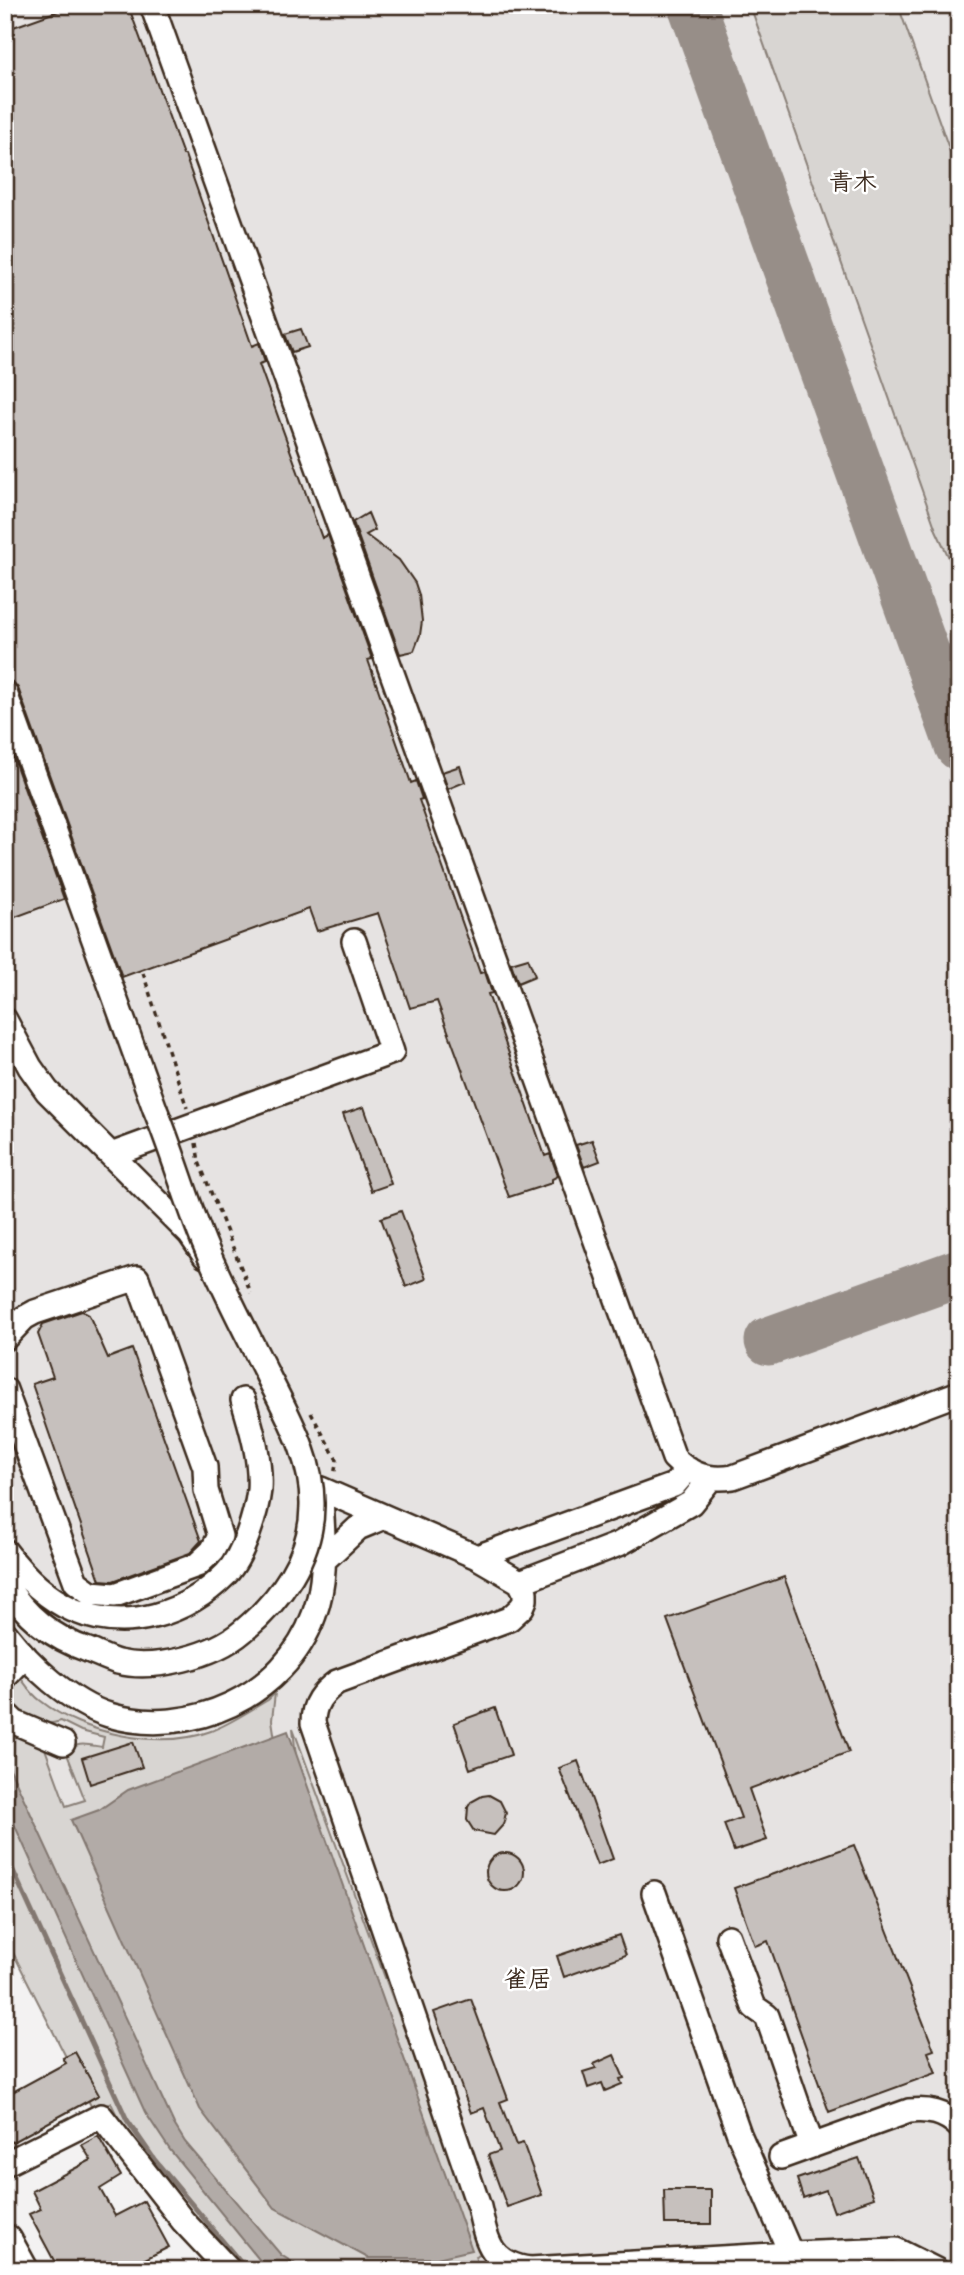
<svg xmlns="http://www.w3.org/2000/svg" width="964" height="2275" font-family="Pangolin,'Klee One',sans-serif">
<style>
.built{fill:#e6e3e2}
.green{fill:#d8d5d2;stroke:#8a8078;stroke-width:2}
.water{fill:#b2aba7;stroke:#827770;stroke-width:2}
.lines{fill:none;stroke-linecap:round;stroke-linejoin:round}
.stream{stroke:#827770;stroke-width:5}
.taxiway{stroke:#978e88;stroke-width:49}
.building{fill:#c6c0bd;stroke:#3b2a1e;stroke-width:2}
.minor-casing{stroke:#3b2a1e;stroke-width:28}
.highway-casing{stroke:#3b2a1e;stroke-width:38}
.path{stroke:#3b2a1e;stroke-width:3.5;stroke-dasharray:5 5;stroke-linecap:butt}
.minor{stroke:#fff;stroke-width:23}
.highway{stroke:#fff;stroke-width:33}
.minor-bridge-casing{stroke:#3b2a1e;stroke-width:28;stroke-linecap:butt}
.minor-bridge{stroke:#fff;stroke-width:23}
.labels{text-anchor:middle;stroke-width:5;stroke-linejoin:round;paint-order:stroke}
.quarter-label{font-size:24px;font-weight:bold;fill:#3b2a1e;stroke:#fff}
</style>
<rect width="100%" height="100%" fill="#f3f2f2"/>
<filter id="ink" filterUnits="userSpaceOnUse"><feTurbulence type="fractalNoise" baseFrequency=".0143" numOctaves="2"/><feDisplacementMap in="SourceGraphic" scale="14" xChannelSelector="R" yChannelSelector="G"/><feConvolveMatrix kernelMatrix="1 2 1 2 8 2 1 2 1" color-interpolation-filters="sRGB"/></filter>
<g filter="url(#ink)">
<!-- built -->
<path class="built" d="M5,5H959V2270H287L5,1772Z"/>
<!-- green -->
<path class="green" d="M750,5H898L959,177V579L936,530Z
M20,1677C26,1685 32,1695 41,1701C82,1734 161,1750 211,1731C230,1724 249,1711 268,1700L275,1693L272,1720L289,1832L305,1847L293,1728L464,2192L480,2254L475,2256L479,2270H235L135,2152L111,2103L94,2112L5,1937V1723L27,1736L30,1742L44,1746L66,1806L85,1800L67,1754C74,1740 89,1745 102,1747L104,1737L81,1731L61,1721C40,1728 29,1719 11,1708L7,1694L9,1683Z
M883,2258L907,2263L916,2270H649Z"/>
<!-- water -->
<path class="water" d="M288,1731L472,2250L437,2258H368L275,2208L200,2109L71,1820L99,1810L128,1790Z
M5,1758L174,2124L185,2142L281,2255L305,2270L266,2268L170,2150L145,2112L5,1804Z"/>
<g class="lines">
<!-- stream -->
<path class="stream" d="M5,1853L127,2120L154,2159L247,2270"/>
<!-- taxiway -->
<path class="taxiway" d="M692,5L959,746
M769,1341L959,1273"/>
</g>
<!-- building -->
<path class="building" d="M75,5H128L183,155H185L252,346L259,343L265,362L259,364L322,538L328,535L372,659L368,660L411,783L416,781L422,799L419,800L480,973L485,972L492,993L488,994L545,1156L550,1154L558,1176L552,1179V1183L509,1197L437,1001L410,1008L378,913L317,931L309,909L122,977L18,688L13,682L5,679V30Z
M301,329L308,347L292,352L285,334Z
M368,513L375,530L366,535L399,560L415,583L419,595L422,621L420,635L414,651L400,654L353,522Z
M5,735L64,899L10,919L5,906Z
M460,766L465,782L448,789L442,772Z
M528,958L535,976L518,983L511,963Z
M364,1107L391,1184L371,1191L343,1114Z
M592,1140L600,1161L584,1167L576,1145Z
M401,1211L426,1279L406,1287L381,1218Z
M82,1311L89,1315L108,1358L132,1349L201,1541L190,1553L113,1581L100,1580L32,1384L53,1377L38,1334L43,1324Z
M784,1577L849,1752L749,1789L767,1840L734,1851L724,1824L741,1818L667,1619Z
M495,1708L511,1755L470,1769L454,1723Z
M133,1742L142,1767L90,1784L82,1758Z
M578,1761L613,1859L597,1865L559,1768Z
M489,1795L500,1801L506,1813L503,1825L494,1835L474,1831L467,1820L468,1807L471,1802L482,1796Z
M854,1845L934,2050L928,2052L936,2073L829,2112L768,1941L755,1946L734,1888Z
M486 1872a19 19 0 1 1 38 0a19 19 0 1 1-38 0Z
M619,1935L626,1955L564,1977L557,1956Z
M471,1999L508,2099L500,2102L516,2145L523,2143L542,2195L507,2207L488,2155L500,2151L484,2108L471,2113L434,2012Z
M75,2052L99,2095L5,2146V2096L66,2063L63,2058Z
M614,2055L624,2078L620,2079L622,2084L605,2091L602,2083L588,2088L583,2072L596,2068L594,2064Z
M98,2136L121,2176L100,2189L115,2216L144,2201L169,2247L139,2262L143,2270H59L29,2214L41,2209L32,2191L91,2160L82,2145Z
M859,2158L874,2198L834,2212L826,2190L803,2198L797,2179Z
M664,2190H711V2224H665Z"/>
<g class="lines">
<defs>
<path id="minor" d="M152,5L674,1458C689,1474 710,1481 733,1477L959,1393
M5,693L155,1109
M5,1020L30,1067L47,1091L190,1234L205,1256
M111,1155L392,1052L354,941
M5,1338L24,1318L35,1312L137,1278L205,1467L206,1490L220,1536L212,1551L197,1565L115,1595L91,1593L76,1582L5,1390
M321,1489L477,1557L520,1582L525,1592V1600L522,1607L509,1619L337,1682C322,1693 313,1703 313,1723L479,2207C487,2242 490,2264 530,2269L791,2254
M5,1551C23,1575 46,1598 73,1610C127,1633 186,1614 226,1574C243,1556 256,1515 259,1490C261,1460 252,1429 243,1400
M477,1557L674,1485L688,1469
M325,1559L358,1528L382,1518
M520,1582L619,1544L691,1503L711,1478
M5,1583C24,1615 53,1638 88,1650
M5,1633C29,1664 70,1703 109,1715C190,1739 285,1696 314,1615C329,1575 322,1536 321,1494
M5,1677L25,1656
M5,1713L14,1722L63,1743
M654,1893L739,2134L791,2254L896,2250L936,2270
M728,1937L754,2007L767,2016L812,2146
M781,2157L909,2111C929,2109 944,2112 959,2126
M5,2164L101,2116L183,2221L229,2270"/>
<path id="highway" d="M5,2241L21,2270"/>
</defs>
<!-- minor casing -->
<use href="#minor" class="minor-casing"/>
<!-- highway casing -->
<use href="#highway" class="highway-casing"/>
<!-- path -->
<path class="path" d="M143,973L187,1108
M196,1143L199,1162L251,1293
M311,1413L337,1460L334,1475"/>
<!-- minor -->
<use href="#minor" class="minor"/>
<!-- highway -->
<use href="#highway" class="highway"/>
<defs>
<path id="minor-bridge" d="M88,1650C98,1654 108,1659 118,1662C154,1671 214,1656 243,1631C280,1600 312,1557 312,1506C313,1457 287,1415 266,1372C245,1330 222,1287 204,1243C186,1199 173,1153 155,1109"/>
</defs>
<!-- minor-bridge casing -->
<use href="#minor-bridge" class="minor-bridge-casing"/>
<!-- minor-bridge -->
<use href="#minor-bridge" class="minor-bridge"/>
</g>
</g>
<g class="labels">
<!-- quarter labels -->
<g class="quarter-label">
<text x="853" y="190">青木</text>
<text x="528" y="1987">雀居</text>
</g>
</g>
<!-- margin -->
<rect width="964" height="2275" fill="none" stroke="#fff" stroke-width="28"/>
<rect x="14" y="14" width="936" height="2247" fill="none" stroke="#3b2a1e" stroke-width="2.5" filter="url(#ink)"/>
</svg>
